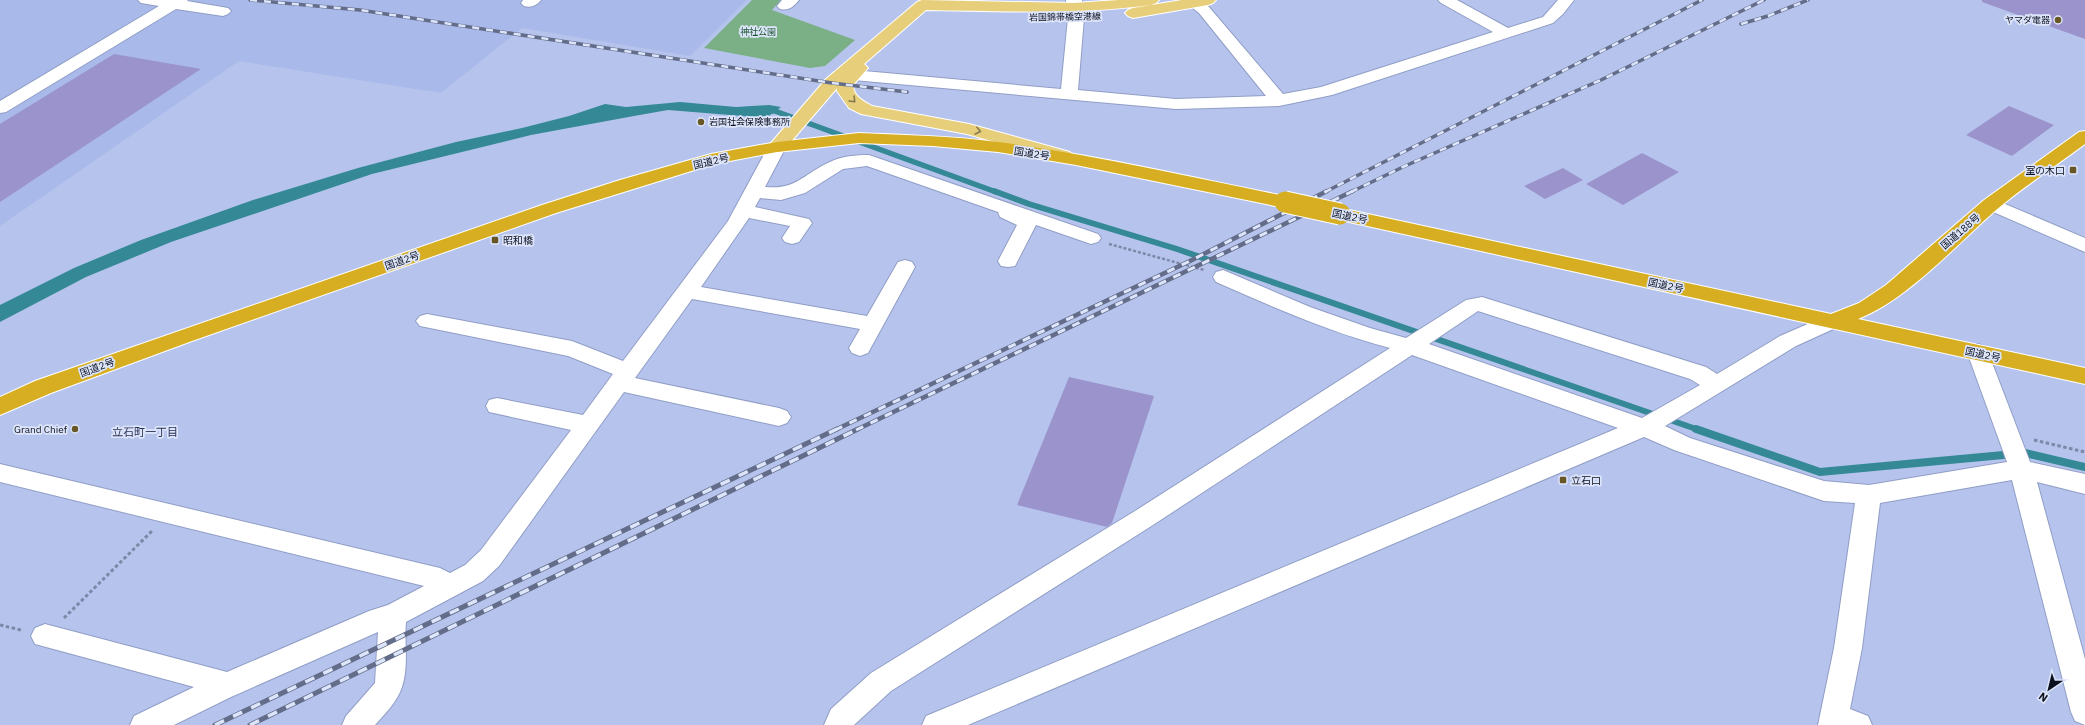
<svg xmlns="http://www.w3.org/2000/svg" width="2085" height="725" font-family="'IBM Plex Sans','Noto Sans JP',sans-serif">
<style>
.built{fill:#a9b9e9}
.green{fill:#7baf86}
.water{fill:#358996}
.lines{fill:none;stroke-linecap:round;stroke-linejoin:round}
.stream-far2{stroke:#358996;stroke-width:5.5}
.stream-far1{stroke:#358996;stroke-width:6}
.stream{stroke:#358996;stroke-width:8}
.building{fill:#9b94cc}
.minor-casing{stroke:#909ec6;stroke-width:2}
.major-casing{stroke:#fff;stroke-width:2}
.highway-casing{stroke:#fff;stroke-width:2}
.path-far1{stroke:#7d88a8;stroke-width:2.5;stroke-dasharray:3 2;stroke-linecap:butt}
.path{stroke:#7d88a8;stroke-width:3;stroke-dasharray:3.5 2.5;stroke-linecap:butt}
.minor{fill:#fff;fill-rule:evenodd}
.major{fill:#e7ce7a;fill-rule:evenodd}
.highway{fill:#d7ae21;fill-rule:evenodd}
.rail-far2-casing{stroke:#636c88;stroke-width:3.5}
.rail-far1-casing{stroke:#636c88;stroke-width:4.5}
.rail-casing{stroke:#636c88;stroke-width:5}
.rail-far2{stroke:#dde5fb;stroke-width:2.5;stroke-dasharray:7;stroke-linecap:butt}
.rail-far1{stroke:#dde5fb;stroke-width:3;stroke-dasharray:8;stroke-linecap:butt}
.rail{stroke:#dde5fb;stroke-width:3.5;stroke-dasharray:10;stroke-linecap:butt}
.highway-bridge-casing{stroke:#fff;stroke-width:23;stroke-linecap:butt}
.highway-bridge{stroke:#d7ae21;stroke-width:21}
.oneway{stroke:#847851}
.poi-dot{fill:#685725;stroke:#dde5fb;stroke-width:1.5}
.labels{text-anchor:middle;stroke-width:3.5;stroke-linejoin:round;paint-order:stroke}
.far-street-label{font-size:9px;fill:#0c101e;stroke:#dde5fb}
.far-poi-label{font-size:9px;fill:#0c101e;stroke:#dde5fb;text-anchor:end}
.far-park-label{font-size:9px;fill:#1a542c;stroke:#dde5fb}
.street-label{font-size:10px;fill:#0c101e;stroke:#dde5fb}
.poi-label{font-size:10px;fill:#0c101e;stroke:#dde5fb;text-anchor:end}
.neighbourhood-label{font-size:11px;fill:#2a3355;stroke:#dde5fb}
</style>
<rect width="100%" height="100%" fill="#b6c4ed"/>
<!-- built -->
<path class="built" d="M0,0H747L690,56L522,28L441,93L239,61L0,226Z"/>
<!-- green -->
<path class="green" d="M752,0H781L772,10L855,40L825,66L810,68L704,48Z"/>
<!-- water -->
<path class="water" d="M680,102L736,107L769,105L781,107L766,118L668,110L634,116L531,135L372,174L171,242L86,277L0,322V305L74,268L141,240L253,200L358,168L456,142L522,128L569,116L605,104L626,107Z"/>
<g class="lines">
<!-- stream-far2 -->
<path class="stream-far2" d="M766,111H775L996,192"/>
<!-- stream-far1 -->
<path class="stream-far1" d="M994,191L1029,204L1177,249L1699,430"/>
<!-- stream -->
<path class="stream" d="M1696,429L1820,472L2025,453L2085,467"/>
</g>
<!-- building -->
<path class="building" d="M1982,0H2085V39L1982,2Z
M114,54L201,69L0,202V124Z
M2009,106L2054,125L2012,156L1966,135Z
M1642,153L1679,172L1623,205L1586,184Z
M1563,168L1583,180L1545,199L1524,186Z
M1069,377L1154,396L1112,523L1107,527L1017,505Z"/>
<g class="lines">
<defs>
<path id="minor" d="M138,0H188L187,1L228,8L231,11L228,14L223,16L176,9L6,112L0,113V101L159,6L141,3Z
M523,0H541C536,6 531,8 524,6L521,3Z
M782,0H799C793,7 789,11 780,9L777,6Z
M1066,0H1082L1084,18L1078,90L1176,99L1266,96L1199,13L1183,0H1201L1209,7L1283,94L1321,87L1493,32L1441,3L1438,0H1457L1508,28L1543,17L1558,0H1574L1563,14L1553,23L1332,95L1279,106L1176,109L842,79L836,78L834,74L836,70L842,69L1061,89L1068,18Z
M777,142L783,143L786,147L765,187C797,190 803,174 830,162C841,156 856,155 869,155L1098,234L1101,238L1098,242L1091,244L1036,225L1015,266L1008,267L1001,266L998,261L1017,225L1000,217L998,212L867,166L843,169L805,193L781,200L760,198L755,207L809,219L812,223L799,242L792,244L785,242L782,238L790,226L749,218L701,287L867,316L898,262L905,260L912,262L915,267L868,353L860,356L852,353L849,348L860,329L692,299L635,378L779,408L787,411L791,417L787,423L779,426L624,392L499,566L483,581L406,622C404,643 409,666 402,687C397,702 385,714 375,725H342L346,716L375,683L378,632L231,697L174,725H130L134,716L194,687L35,644L31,636L35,628L45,624L227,672L369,611L388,605L424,586L0,482V464L440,568L450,573L465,565L481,550L571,430L489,412L486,406L489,400L497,398L583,415L613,374L568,356L420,326L416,321L420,316L427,314L572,341L623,361L728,221L768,147L771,143Z
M1991,198L2085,238V252L1984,208L1982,204L1984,200Z
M1223,270L1310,307L1370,328L1406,338L1466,300L1482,297L1706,367L1717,374L1780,336L1826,316L1833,314L1840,316L1844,321L1840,326L1796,346L1665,426L1690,438L1824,481L1869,485L2007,462L1967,352L1970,347L1978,344L1986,347L2030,462L2085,474V494L2037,482L2085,659V725L2075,721L2071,712L2012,480L1880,503L1862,648L1850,709L1868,716L1872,725H1818L1834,648L1855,503L1824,501L1674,450L1644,437L968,725H922L926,716L1618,428L1412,355L1153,525L891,691L854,725H824L831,709L871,673L1135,511L1390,348C1329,332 1273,307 1216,282L1213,277L1216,272ZM1478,311L1690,379L1700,385L1642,418L1429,344Z"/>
<path id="major" d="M922,0L1074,3L1119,0H1159L1156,3L1151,5C1075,15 1002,11 926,10L864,64L868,68L853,85C853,96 863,101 872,106L969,124L1070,152L1073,156L1070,160L1064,161L1058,160L967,134L861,114L849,108L837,91V88L783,151L777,152L771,151L768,147L771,143L826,79L917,2Z
M1182,0H1216L1213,3L1208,5L1133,18L1128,16L1125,13L1128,10L1133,8Z"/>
<path id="highway" d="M2085,131V144C2056,166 2024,186 1996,210C1956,245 1907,300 1858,319L2085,368V384L1340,220L1333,218L1330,214L1333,210L1340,208L1831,314L1859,303L1886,285L1984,200L2079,132Z
M859,133C905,135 952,136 998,142C1095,155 1190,177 1285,196L1292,198L1294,202L1292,206L1285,208L1076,165L998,152L933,146L859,143L777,152L714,164L556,213L192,341L51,393L0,415V397L35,381L542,205L620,180L711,154L777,142Z"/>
</defs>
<!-- minor casing -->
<use href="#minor" class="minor-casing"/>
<!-- major casing -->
<use href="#major" class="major-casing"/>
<!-- highway casing -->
<use href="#highway" class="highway-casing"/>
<!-- path-far1 -->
<path class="path-far1" d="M1109,244L1204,270"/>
<!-- path -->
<path class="path" d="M2034,440L2085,452
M64,618L153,530
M0,625L21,630"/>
<!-- minor -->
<use href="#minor" class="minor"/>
<!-- major -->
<use href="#major" class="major"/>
<!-- highway -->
<use href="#highway" class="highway"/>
<defs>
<path id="rail-far2" d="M250,0L360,10L832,83L907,92
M1741,24L1768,16L1808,0
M1325,192L1702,0
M1351,192L1405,166L1601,80L1764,0"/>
<path id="rail-far1" d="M835,430L1190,261L1327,191
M856,430L1353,191"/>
<path id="rail" d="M215,725L837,429
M250,725L858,429"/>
</defs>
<!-- rail-far2 casing -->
<use href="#rail-far2" class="rail-far2-casing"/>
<!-- rail-far1 casing -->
<use href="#rail-far1" class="rail-far1-casing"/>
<!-- rail casing -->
<use href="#rail" class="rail-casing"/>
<!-- rail-far2 -->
<use href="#rail-far2" class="rail-far2"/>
<!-- rail-far1 -->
<use href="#rail-far1" class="rail-far1"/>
<!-- rail -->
<use href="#rail" class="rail"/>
<defs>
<path id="highway-bridge" d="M1285,202L1340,214"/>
</defs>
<!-- highway-bridge casing -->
<use href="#highway-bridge" class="highway-bridge-casing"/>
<!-- highway-bridge -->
<use href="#highway-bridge" class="highway-bridge"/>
</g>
<!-- one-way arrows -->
<defs><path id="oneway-chevron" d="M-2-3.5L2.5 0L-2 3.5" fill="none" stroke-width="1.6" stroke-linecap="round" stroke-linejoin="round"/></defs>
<g class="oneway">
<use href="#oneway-chevron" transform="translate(853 100) rotate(46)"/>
<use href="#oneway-chevron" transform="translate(978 131) rotate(14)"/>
</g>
<!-- markers -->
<g class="poi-dot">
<circle cx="2058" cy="20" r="4"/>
<circle cx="701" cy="122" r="4"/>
<rect x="2069" y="166" width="8" height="8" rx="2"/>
<rect x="491" y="236" width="8" height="8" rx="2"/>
<circle cx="75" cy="429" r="4"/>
<rect x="1559" y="476" width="8" height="8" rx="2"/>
</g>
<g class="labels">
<!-- far-street labels -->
<g class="far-street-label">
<text transform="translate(1065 17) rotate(-1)" y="3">岩国錦帯橋空港線</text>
</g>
<!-- far-poi labels -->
<g class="far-poi-label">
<text x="2050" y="23">ヤマダ電器</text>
<text x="709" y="125" text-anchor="start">岩国社会保険事務所</text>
</g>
<!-- far-park labels -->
<g class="far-park-label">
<text x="758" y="35">神社公園</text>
</g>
<!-- street labels -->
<g class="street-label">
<text transform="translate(1032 153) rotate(9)" y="4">国道2号</text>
<text transform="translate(711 161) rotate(-13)" y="4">国道2号</text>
<text transform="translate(1350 216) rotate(12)" y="4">国道2号</text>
<text transform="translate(1960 231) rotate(-41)" y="4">国道188号</text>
<text transform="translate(402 260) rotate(-19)" y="4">国道2号</text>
<text transform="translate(1666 285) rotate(12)" y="4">国道2号</text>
<text transform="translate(1983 354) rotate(12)" y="4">国道2号</text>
<text transform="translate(97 367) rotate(-20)" y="4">国道2号</text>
</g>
<!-- poi labels -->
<g class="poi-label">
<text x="2065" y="174">室の木口</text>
<text x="503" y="244" text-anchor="start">昭和橋</text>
<text x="67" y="433">Grand Chief</text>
<text x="1571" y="484" text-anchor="start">立石口</text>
</g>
<!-- neighbourhood labels -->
<g class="neighbourhood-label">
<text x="145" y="436">立石町一丁目</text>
</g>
</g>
<!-- north arrow -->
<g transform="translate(2049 689) rotate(215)" stroke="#dde5fb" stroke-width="3" paint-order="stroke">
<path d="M0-3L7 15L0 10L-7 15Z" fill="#0c101e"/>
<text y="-6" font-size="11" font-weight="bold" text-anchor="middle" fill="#0c101e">N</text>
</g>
</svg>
